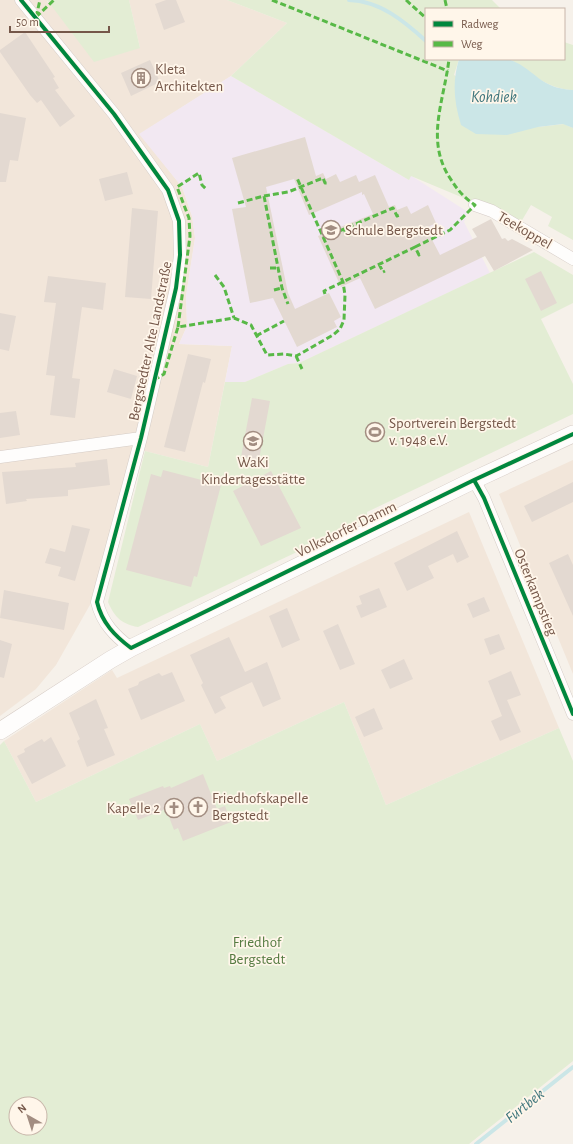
<svg xmlns="http://www.w3.org/2000/svg" width="573" height="1144" font-family="'Alegreya Sans',sans-serif">
<style>
.residential{fill:#f2e6da}
.education{fill:#f2e8f2}
.green{fill:#e3edd4;fill-rule:evenodd}
.water{fill:#cbe6e7}
.lines{fill:none;stroke-linecap:round;stroke-linejoin:round}
.stream{stroke:#cbe6e7;stroke-width:4}
.building{fill:#e3d9d1}
.minor-casing{stroke:#d5ccc6;stroke-width:13}
.secondary-casing{stroke:#d6ccc6;stroke-width:18}
.minor{stroke:#fefdfc;stroke-width:12}
.secondary{stroke:#fefdfc;stroke-width:17}
.quiet{stroke:#58b947;stroke-width:3;stroke-dasharray:6 3;stroke-linecap:butt}
.cycleway-casing{stroke:#fff6ea;stroke-width:6}
.cycleway{stroke:#00873e;stroke-width:4}
.labels{text-anchor:middle;stroke-width:3.5;stroke-linejoin:round;paint-order:stroke}
.poi-label{font-size:15px;fill:#755749;stroke:#fff6ea;text-anchor:start}
.street-label{font-size:15px;fill:#755749;stroke:#fff6ea}
.park-label{font-size:15px;fill:#557b41;stroke:#fff6ea}
.water-label{font-size:16px;font-style:italic;fill:#3c747b;stroke:#fff6ea}
</style>
<rect width="100%" height="100%" fill="#f6f1ea"/>
<!-- residential -->
<path class="residential" d="M0,0H47L48,3L140,48L129,0H227L287,23L231,76L140,134L182,187L192,216L195,238L186,296L187,326L179,344L232,346L208,467L145,451L134,452L91,603L56,665L36,689L0,716Z
M573,460V674L499,494Z
M469,512L559,728L386,805L344,702L217,761L200,724L36,802L4,741L112,670L117,678Z"/>
<!-- education -->
<path class="education" d="M231,76L409,180L410,175L468,212L464,222L490,273L299,363L288,364L245,382H225L232,346L179,344L187,326L186,296L195,238L192,216L182,187L139,134Z"/>
<!-- green -->
<path class="green" d="M47,0H129L140,48L94,62Z
M227,0H492L501,9H426V59H459L454,75L538,127L564,124L573,128V240L548,226L552,217L531,205L521,222L411,176L409,180L231,76L287,23Z
M564,42L573,45V90C547,89 531,73 510,59H564Z
M534,252L573,275V303L541,319L573,384V414L367,512V519L138,627C122,624 115,618 108,602L145,451L208,467L225,382H245L288,364L299,363Z
M344,702L386,805L559,728L573,761V1061L469,1144H0V745L4,741L36,802L200,724L217,761ZM16,1104H40V1128H16Z"/>
<!-- water -->
<path class="water" d="M459,59C469,59 503,56 511,60C537,71 539,88 573,90V128L563,124L538,127L507,135L476,134L461,125C454,102 452,82 459,59Z"/>
<g class="lines">
<!-- stream -->
<path class="stream" d="M349,0C380,1 404,21 426,41
M476,1144L573,1067"/>
</g>
<!-- building -->
<path class="building" d="M166,0H176L185,22L164,30L155,4Z
M25,32L55,77L53,78L59,88L55,90L75,116L60,127L41,100L37,103L30,95L0,52V50Z
M150,60L160,82L131,96L121,73Z
M0,113L26,118L18,161L10,160L6,182H0Z
M305,137L316,176L323,173L326,179L336,174L340,182L356,175L359,182L375,175L389,207L395,205L397,210L407,206L411,214L428,205L436,223L426,228L440,255L477,237L472,229L491,219L502,239L505,238L508,241L512,239L533,250L494,271L485,256L375,309L360,278L341,287L318,236L373,214L364,194L362,195V192L309,215L294,179L266,187L288,293L295,309L329,293L341,317L334,321L337,327L297,347L273,298L250,303L232,209L246,207L232,158Z
M127,172L133,194L105,201L99,179Z
M132,208L158,211L151,299L125,297Z
M541,271L557,303L541,311L525,279Z
M48,276L106,283L103,310L82,307L72,378L80,379L75,418L50,415L55,376L46,375L56,303L44,302Z
M0,313L16,316L9,351L0,349Z
M188,354L211,359L205,383L203,382L185,452L164,447Z
M114,369L137,376L131,399L107,392Z
M252,398L270,401L259,460L241,457Z
M16,411L20,435L0,438V413Z
M107,459L110,485L68,490V496L26,499L27,501L6,504L2,472L76,467L75,463Z
M163,470L221,485L197,577L194,576L191,587L126,570L151,474L161,477Z
M271,471L301,528L261,546L233,491Z
M573,482V502L532,522L524,506Z
M72,525L90,529L75,581L58,576L61,567L45,563L50,548L65,552Z
M457,531L469,557L457,563L453,554L428,566L434,578L407,591L394,563Z
M568,554L573,565V616L549,563Z
M379,588L387,607L361,618L356,606L362,604L359,596Z
M4,590L69,603L64,630L0,618Z
M484,597L490,611L473,618L467,604Z
M287,608L300,640L282,648L269,616Z
M338,624L355,664L340,670L323,631Z
M499,634L505,649L490,655L484,639Z
M229,637L245,672L267,662L281,699L263,707L252,682L220,697L226,708L215,714L201,685L203,683L190,655Z
M0,640L12,644L4,678L0,677Z
M404,659L413,679L390,689L381,670Z
M511,671L521,695L507,700L521,732L500,741L491,721L502,716L488,681Z
M172,672L185,701L141,720L128,689L138,685L139,682L159,673L162,676Z
M96,699L108,728L104,729L115,755L87,767L77,741L80,739L69,713Z
M374,708L383,729L364,737L355,717Z
M51,737L66,766L32,784L17,756L25,752L24,749L42,739L44,742Z
M203,774L217,809L225,806L231,822L183,841L178,828L174,830L166,809L138,820L129,799L163,786L164,788L170,786L171,788Z"/>
<g class="lines">
<defs>
<path id="minor" d="M21,0L114,114L168,190L179,221L180,255L176,288L141,438L97,602C102,623 115,636 131,648
M475,205L492,211L573,259
M0,457L141,438
M474,480L484,498L573,714"/>
<path id="secondary" d="M0,731L110,660L131,648L474,480L573,434"/>
</defs>
<!-- minor casing -->
<use href="#minor" class="minor-casing"/>
<!-- secondary casing -->
<use href="#secondary" class="secondary-casing"/>
<!-- minor -->
<use href="#minor" class="minor"/>
<!-- secondary -->
<use href="#secondary" class="secondary"/>
<!-- quiet -->
<path class="quiet" d="M272,0L448,71
M406,0L426,18
M445,0L447,9
M36,17L54,0
M36,17L40,0
M264,196L288,192L323,178L325,183H328
M238,203L264,196L282,288L288,304
M344,229L347,236L350,235
M323,238L393,208L397,216L400,215
M415,247L450,230L475,205C466,199 458,191 452,181C424,142 444,102 449,59
M379,264L383,272L385,271
M270,268H278
M215,275L224,287L234,318
M274,290L282,288
M325,294L324,291L415,247L419,255L421,253
M178,327L190,236L189,218L177,187L199,173L202,185L207,190
M256,336L284,321
M296,356L302,369
M154,380L164,374L178,327L234,318L251,325L267,355L284,354L296,356L300,354L333,335L340,329L344,320L345,295L343,282L297,178"/>
<defs>
<path id="cycleway" d="M21,0L114,114L168,190L179,221L180,255L176,288L141,438L97,602C102,623 115,636 131,648L474,480L573,434
M474,480L484,498L573,714"/>
</defs>
<!-- cycleway casing -->
<use href="#cycleway" class="cycleway-casing"/>
<!-- cycleway -->
<use href="#cycleway" class="cycleway"/>
</g>
<!-- icons -->
<defs>
<symbol id="building-ring" viewBox="-11 -11 22 22"><circle r="9.5" fill="#fff6ea" stroke="#a28d81" stroke-width="1.5"/><path d="M-4-6H4V6H1V3H-1V6H-4ZM-2.5-4.3h1.7v1.8h-1.7ZM.8-4.3h1.7v1.8H.8ZM-2.5-1h1.7V.8h-1.7ZM.8-1h1.7V.8H.8Z" fill="#a28d81"/></symbol>
<symbol id="school-ring" viewBox="-11 -11 22 22"><circle r="9.5" fill="#fff6ea" stroke="#a28d81" stroke-width="1.5"/><path d="M0-5L7-2L0 1L-7-2ZM-4 1L0 2.5L4 1V4Q0 6-4 4Z" fill="#a28d81"/></symbol>
<symbol id="stadium-ring" viewBox="-11 -11 22 22"><circle r="9.5" fill="#fff6ea" stroke="#a28d81" stroke-width="1.5"/><path d="M0-5a6.5 5 0 1 0 0 10a6.5 5 0 1 0 0-10ZM-3.5-1.8h7v3.6h-7Z" fill="#a28d81"/></symbol>
<symbol id="church-ring" viewBox="-11 -11 22 22"><circle r="9.5" fill="#fff6ea" stroke="#a28d81" stroke-width="1.5"/><path d="M-1.2-6h2.4v3.5h3.3v2.4h-3.3V6h-2.4V-.1h-3.3v-2.4h3.3Z" fill="#a28d81"/></symbol>
</defs>
<g fill-rule="evenodd">
<use href="#building-ring" x="130" y="67" width="22" height="22"/>
<use href="#school-ring" x="320" y="219" width="22" height="22"/>
<use href="#stadium-ring" x="364" y="421" width="22" height="22"/>
<use href="#school-ring" x="242" y="430" width="22" height="22"/>
<use href="#church-ring" x="187" y="796" width="22" height="22"/>
<use href="#church-ring" x="163" y="797" width="22" height="22"/>
</g>
<g class="labels">
<!-- poi labels -->
<g class="poi-label">
<text x="155" y="74">Kleta<tspan x="155" dy="17">Architekten</tspan></text>
<text x="345" y="235">Schule Bergstedt</text>
<text x="389" y="428">Sportverein Bergstedt<tspan x="389" dy="17">v. 1948 e.V.</tspan></text>
<text x="253" y="467" text-anchor="middle">WaKi<tspan x="253" dy="17">Kindertagesstätte</tspan></text>
<text x="212" y="803">Friedhofskapelle<tspan x="212" dy="17">Bergstedt</tspan></text>
<text x="160" y="813" text-anchor="end">Kapelle 2</text>
</g>
<!-- street labels -->
<g class="street-label">
<text transform="translate(525 230) rotate(30)" y="5">Teekoppel</text>
<text transform="translate(150 341) rotate(-78)" y="5">Bergstedter Alte Landstraße</text>
<text transform="translate(346 529) rotate(-26)" y="5">Volksdorfer Damm</text>
<text transform="translate(536 592) rotate(68)" y="5">Osterkampstieg</text>
</g>
<!-- park labels -->
<g class="park-label">
<text x="257" y="947">Friedhof<tspan x="257" dy="17">Bergstedt</tspan></text>
</g>
<!-- water labels -->
<g class="water-label">
<text x="494" y="102">Kohdiek</text>
<text transform="translate(524 1105) rotate(-39)" y="6">Furtbek</text>
</g>
</g>
<!-- legend -->
<rect x="425" y="8" width="140" height="52" fill="#fff6ea" stroke="#c8b6aa"/>
<rect x="433" y="21" width="20" height="6" fill="#00873e" stroke="#c8b6aa"/>
<text x="461" y="28" font-size="12" fill="#755749">Radweg</text>
<rect x="433" y="41" width="20" height="6" fill="#58b947" stroke="#c8b6aa"/>
<text x="461" y="48" font-size="12" fill="#755749">Weg</text>
<!-- north arrow -->
<g transform="translate(28 1116) rotate(321)"><circle r="19" fill="#fff6ea" stroke="#c8b6aa"/>
<path d="M0-3L7 15L0 10L-7 15Z" fill="#a28d81"/>
<text y="-6" font-size="11" font-weight="bold" text-anchor="middle" fill="#755749">N</text>
</g>
<!-- scale -->
<path d="M10 26v6h99v-6" fill="none" stroke="#755749" stroke-width="2"/>
<text x="16" y="26" font-size="12" fill="#755749" stroke="#fff6ea" stroke-width="3" paint-order="stroke">50 m</text>
</svg>
